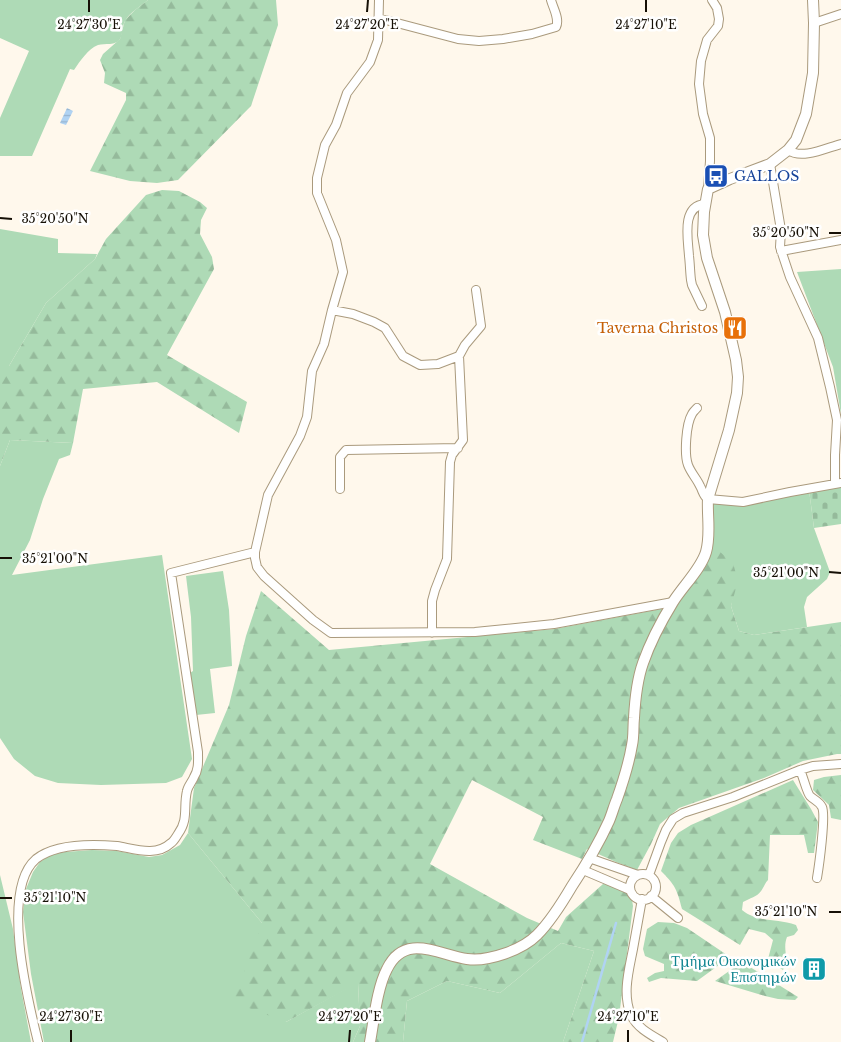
<svg xmlns="http://www.w3.org/2000/svg" width="841" height="1042" font-family="'Libre Baskerville',serif">
<style>
.green{fill:#aedab6}
.forest{fill:url(#forest-firs)}
.cemetery{fill:url(#cemetery-stones)}
.water{fill:url(#water-rules)}
.lines{fill:none;stroke-linecap:round;stroke-linejoin:round}
.stream{stroke:#b0d3f3;stroke-width:2.5}
.minor-casing{stroke:#aa9a7d;stroke-width:10}
.tertiary-casing{stroke:#aa9a7d;stroke-width:12}
.minor{stroke:#fff;stroke-width:8}
.tertiary{stroke:#fff;stroke-width:10}
.ticks{fill:none;stroke:#161006;stroke-width:2}
.labels{text-anchor:middle;stroke-width:5;stroke-linejoin:round;paint-order:stroke}
.transit-label{font-size:14px;fill:#164399;stroke:#fff;text-anchor:start}
.food-label{font-size:14px;fill:#c56008;stroke:#fff;text-anchor:end}
.culture-label{font-size:14px;fill:#0d838f;stroke:#fff;text-anchor:end}
.ticks-label{font-size:12px;text-anchor:middle;fill:#161006;stroke:#fff;stroke-width:5;stroke-linejoin:round;paint-order:stroke}
</style>
<defs>
<pattern id="forest-firs" width="22" height="20" patternUnits="userSpaceOnUse" patternTransform="scale(1.25)"><rect width="22" height="20" fill="#aedab6"/><path d="M5 1l3.5 6h-7zM16 11l3.5 6h-7z" fill="#95ba9b"/></pattern>
<pattern id="cemetery-stones" width="16" height="16" patternUnits="userSpaceOnUse" patternTransform="scale(1.25)"><rect width="16" height="16" fill="#aedab6"/><path d="M2 7V4a2 2 0 0 1 4 0v3zM10 15v-3a2 2 0 0 1 4 0v3z" fill="#95ba9b"/></pattern>
<pattern id="water-rules" width="6" height="5" patternUnits="userSpaceOnUse" patternTransform="scale(1.25)"><rect width="6" height="5" fill="#b0d3f3"/><path d="M0 2.5h6" fill="none" stroke="#97b4cf"/></pattern>
</defs>
<rect width="100%" height="100%" fill="#fff8ec"/>
<!-- green -->
<path class="green" d="M0,0H148C141,6 130,12 125,21C122,26 123,34 120,39C116,46 105,43 98,45C88,49 80,61 74,70L70,69L32,156H0V118L29,51L0,38Z
M0,229L58,239V253L97,254L95,259L46,303L9,366H0Z
M841,269V414L833,367L797,272Z
M10,440L73,443L70,455L59,459L43,499L30,540L12,575L162,555L192,759L182,777L166,783L101,785L58,783L35,776L14,759L0,738V466Z
M809,490L814,528L830,572L827,579L807,597L804,607L807,627L754,635L739,631L731,606L733,595L712,545V509L714,502Z
M223,571L229,610L232,666L210,669L215,713L196,715L190,673L193,671L191,617L186,576Z
M188,833L262,923L286,1022L358,982L360,1026L353,1042H44L31,974L23,912L26,889L33,872L40,862L51,855L65,852L92,850L117,851L149,857L162,855L180,845Z
M0,875L13,929L21,989L31,1042H0Z
M561,943L594,951L563,1042H403L407,1001L447,981L500,993Z"/>
<!-- forest -->
<path class="forest" d="M148,0H276L278,25L251,106L178,180L157,183L130,181L90,171L126,100V93L104,83L105,73L100,60L103,54L120,39L125,20L135,10Z
M162,190L179,191L200,202L207,208L201,220L200,234L212,257L214,269L167,355L247,402L239,433L157,382L83,389L73,443L10,440L0,466V366H9L46,303L95,259L106,239L146,195Z
M712,545L733,563L738,581L731,606L739,631L754,635L841,622V754H837L803,761L764,778L679,808L660,824L651,844L637,870L616,862L587,849L582,859L533,840L543,817L472,780L430,864L527,918L558,931L566,917L603,884C607,884 610,885 615,887C627,891 632,892 633,906L619,1017L613,1042H563L594,951L561,943L500,993L447,981L407,1001L403,1042H353L360,1026L358,983L286,1022L233,1002L262,923L188,833L194,788L229,705L246,636L261,591L329,650L554,629L661,609L676,604L702,569L711,555Z
M841,775V820L831,818L829,805L813,790L814,780L824,777Z
M793,780L811,809L818,822L814,853H808L804,835H770L768,880C765,883 764,887 761,891C757,897 750,898 743,902L742,910C758,923 776,918 796,925L798,930L794,935L787,937C782,950 790,957 783,970L773,964L768,959L773,940L765,933L749,929L740,945L682,909C677,889 675,885 661,871L671,843L678,833L691,825Z
M658,922L674,923L687,928L730,957L697,981L661,978L649,982L647,978L655,973L664,971V964L645,956L643,949L647,929Z
M742,962L798,997L795,1000L778,999L765,996L715,981Z"/>
<!-- cemetery -->
<path class="cemetery" d="M841,486V524L814,528L809,490Z"/>
<!-- water -->
<path class="water" d="M67,108L73,111L66,125L60,123Z"/>
<g class="lines">
<!-- stream -->
<path class="stream" d="M582,1042L616,923"/>
<defs>
<path id="minor" d="M378,18L458,39L479,41L503,39L532,34L556,27C560,19 553,8 551,0
M814,23L841,14
M788,150C802,160 826,148 841,144
M770,164L781,230L780,247L790,277L818,338L830,387L837,420L835,455V483
M708,189L710,161V138L703,114L699,84L701,61L707,40L718,26L719,19L717,8L712,0
M781,251L841,240
M702,306L692,285L691,280C690,272 690,264 689,256C688,239 681,206 705,204
M332,310L343,272L336,240L317,193V178L325,145L336,125L347,93L370,62L378,40L379,0
M459,356L438,364L420,365L403,356L385,328L374,322L353,314L332,310L324,344L312,371L307,417L300,436L268,495L255,552V558L257,567L264,576L313,620L331,633L475,632L554,624L673,602
M697,408C695,410 693,412 692,414C686,424 684,454 688,465C691,473 697,479 700,486C703,491 703,496 708,499L743,502L790,492L841,483
M340,489V457L346,450L458,448
M432,633V601L435,590L447,559L450,462L452,455L463,440L459,356L465,345L481,326L476,290
M800,770C803,776 807,793 810,796C814,800 819,801 822,807C826,815 819,866 817,878
M589,858L638,875
M583,870L630,890
M630 887a13 13 0 1 1 26 0a13 13 0 1 1-26 0Z
M649,875L661,842L666,830L673,819L683,813L733,797L800,770L813,766L841,764
M651,896L678,918
M642,899C639,916 636,933 633,949C629,970 622,994 631,1015C637,1028 651,1035 663,1042
M38,1042C28,1001 0,890 36,859C56,843 93,844 117,846C135,849 156,857 171,843C174,841 176,837 178,834C189,819 183,807 187,791C188,786 192,782 194,777C199,769 198,761 198,752L171,573L255,552"/>
<path id="tertiary" d="M370,1042C374,1020 377,988 387,969C405,932 439,955 467,959C488,962 522,950 537,935C551,921 562,903 572,886C586,865 599,843 609,821C612,814 614,806 617,799C623,782 629,763 632,745C634,736 633,727 634,718C635,700 637,680 643,663C650,643 662,620 673,602C683,586 701,569 706,552C711,535 707,516 708,499L729,430L737,393L738,377L736,360L725,312L707,258L703,235L704,212L708,189L730,179L770,164L788,150L796,140L806,114L813,73L814,23L813,0"/>
</defs>
<!-- minor casing -->
<use href="#minor" class="minor-casing"/>
<!-- tertiary casing -->
<use href="#tertiary" class="tertiary-casing"/>
<!-- minor -->
<use href="#minor" class="minor"/>
<!-- tertiary -->
<use href="#tertiary" class="tertiary"/>
</g>
<!-- ticks -->
<path class="ticks" d="M89,12V0M367,12L368,0M646,12V0M0,218L12,219M829,233H841M0,558H12M829,572L841,573M0,898H12M829,912H841M71,1042V1030M349,1042L350,1030M628,1042V1030"/>
<!-- icons -->
<defs>
<symbol id="bus-square" viewBox="-11 -11 22 22"><rect x="-9" y="-9" width="18" height="18" rx="4" fill="#1a4fb4" stroke="#fff"/><path d="M-5-6H5V4H4V6H2V4H-2V6H-4V4H-5ZM-3.5-4V0h7V-4ZM-3.5 1.2v1.5H-2V1.2ZM2 1.2v1.5H3.5V1.2Z" fill="#fff"/></symbol>
<symbol id="restaurant-square" viewBox="-11 -11 22 22"><rect x="-9" y="-9" width="18" height="18" rx="4" fill="#e8710a" stroke="#fff"/><path d="M-5-6h1v4h1v-4h1v4h1v-4h1v5L-1.5 .5V6h-2V.5L-5-1ZM5-6V6H3V1.5H1.5Q1.5-4 5-6Z" fill="#fff"/></symbol>
<symbol id="building-square" viewBox="-11 -11 22 22"><rect x="-9" y="-9" width="18" height="18" rx="4" fill="#0f9aa8" stroke="#fff"/><path d="M-4-6H4V6H1V3H-1V6H-4ZM-2.5-4.3h1.7v1.8h-1.7ZM.8-4.3h1.7v1.8H.8ZM-2.5-1h1.7V.8h-1.7ZM.8-1h1.7V.8H.8Z" fill="#fff"/></symbol>
</defs>
<g fill-rule="evenodd">
<use href="#bus-square" x="702" y="162" width="28" height="28"/>
<use href="#restaurant-square" x="721" y="314" width="28" height="28"/>
<use href="#building-square" x="800" y="955" width="28" height="28"/>
</g>
<g class="labels">
<!-- transit labels -->
<g class="transit-label">
<text x="734" y="181">GALLOS</text>
</g>
<!-- food labels -->
<g class="food-label">
<text x="718" y="333">Taverna Christos</text>
</g>
<!-- culture labels -->
<g class="culture-label">
<text x="796" y="966">Τμήμα Οικονομικών<tspan x="796" dy="16">Επιστημών</tspan></text>
</g>
</g>
<g class="ticks-label">
<text x="89" y="29">24°27'30"E</text>
<text x="367" y="29">24°27'20"E</text>
<text x="646" y="29">24°27'10"E</text>
<text x="55" y="223">35°20'50"N</text>
<text x="786" y="237">35°20'50"N</text>
<text x="55" y="563">35°21'00"N</text>
<text x="786" y="577">35°21'00"N</text>
<text x="55" y="902">35°21'10"N</text>
<text x="786" y="916">35°21'10"N</text>
<text x="71" y="1021">24°27'30"E</text>
<text x="350" y="1021">24°27'20"E</text>
<text x="628" y="1021">24°27'10"E</text>
</g>
</svg>
